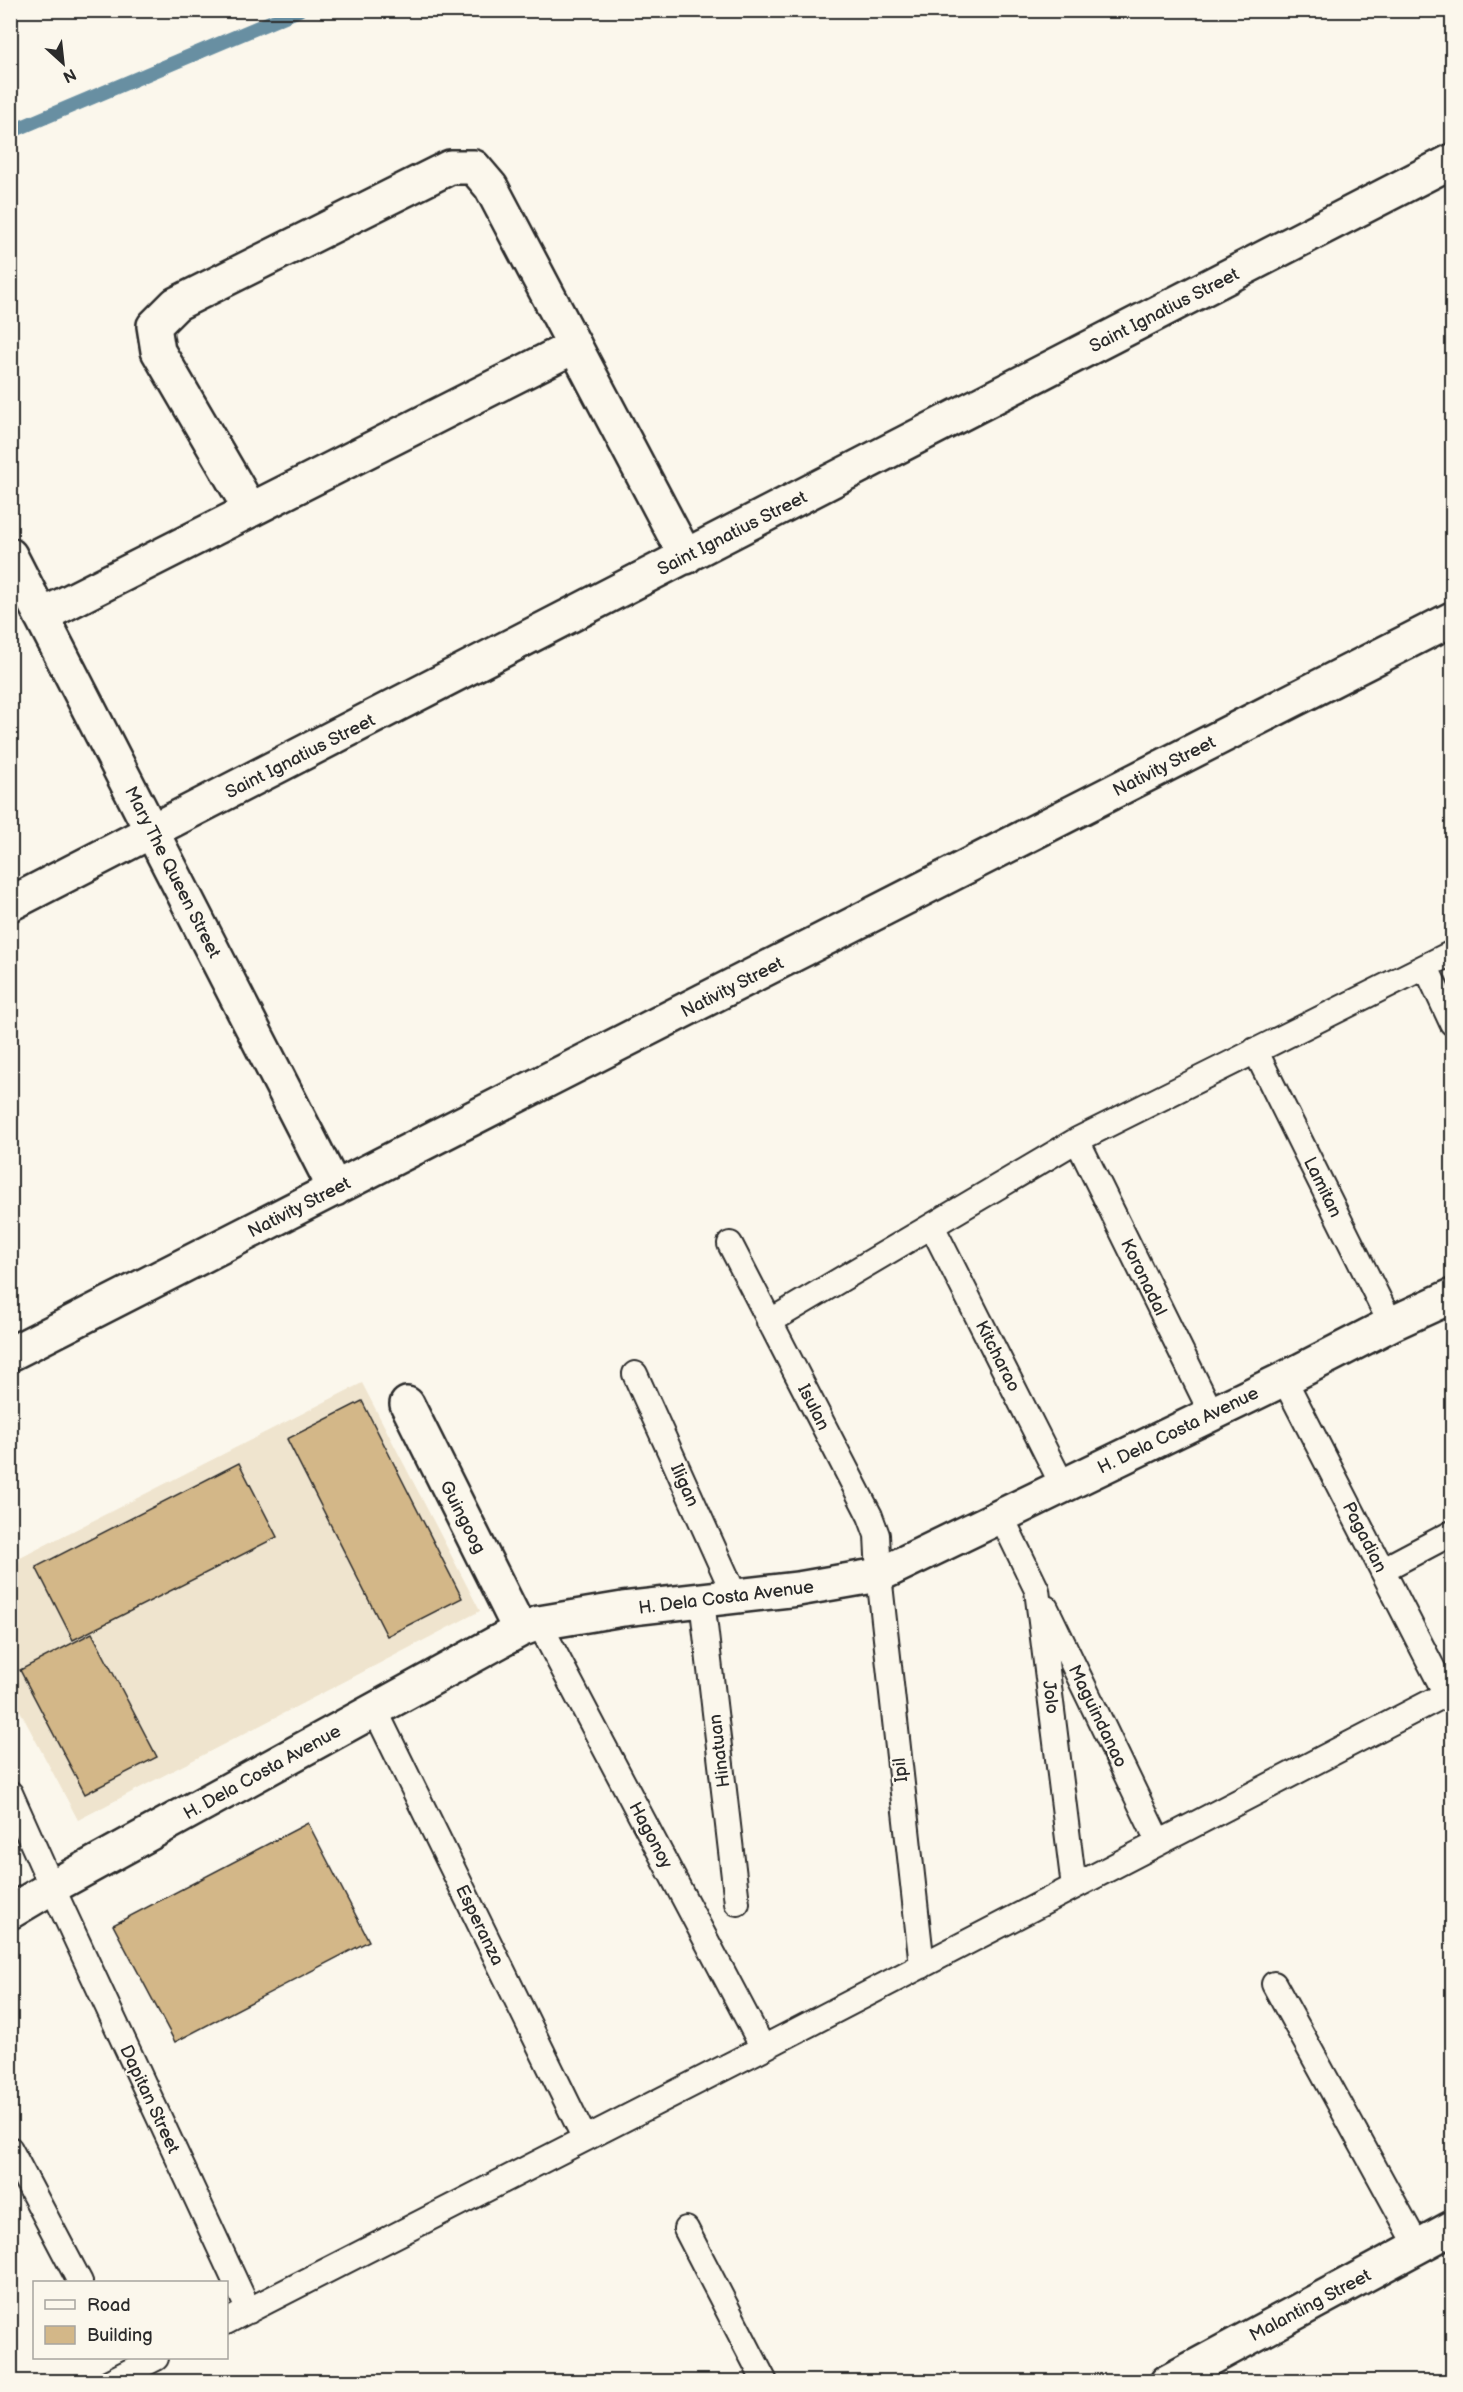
<svg xmlns="http://www.w3.org/2000/svg" width="1463" height="2392" font-family="'Balsamiq Sans',sans-serif">
<style>
.built{fill:#efe4ce}
.lines{fill:none;stroke-linecap:round;stroke-linejoin:round}
.stream{stroke:#688fa2;stroke-width:14}
.building{fill:#d3b788;stroke:#2b2b2b;stroke-width:1.5}
.service-casing{stroke:#2b2b2b;stroke-width:28}
.minor-casing{stroke:#2b2b2b;stroke-width:38}
.tertiary-casing{stroke:#2b2b2b;stroke-width:38}
.service{stroke:#fbf7ec;stroke-width:24}
.minor{stroke:#fbf7ec;stroke-width:33}
.tertiary{stroke:#fbf7ec;stroke-width:33}
.labels{text-anchor:middle;stroke-width:4.5;stroke-linejoin:round;paint-order:stroke}
.street-label{font-size:18px;fill:#2b2b2b;stroke:#fbf7ec}
</style>
<rect width="100%" height="100%" fill="#fbf7ec"/>
<filter id="ink" filterUnits="userSpaceOnUse"><feTurbulence type="fractalNoise" baseFrequency=".0167" numOctaves="2"/><feDisplacementMap in="SourceGraphic" scale="12" xChannelSelector="R" yChannelSelector="G"/><feConvolveMatrix kernelMatrix="1 2 1 2 8 2 1 2 1" color-interpolation-filters="sRGB"/></filter>
<g filter="url(#ink)">
<!-- built -->
<path class="built" d="M362,1383L480,1611L78,1820L11,1694V1602L20,1558Z"/>
<g class="lines">
<!-- stream -->
<path class="stream" d="M10,132L299,10"/>
</g>
<!-- building -->
<path class="building" d="M362,1401L462,1598L387,1636L287,1439Z
M239,1463L277,1537L73,1640L36,1567Z
M92,1633L157,1757L85,1794L20,1670Z
M308,1823L369,1941L175,2042L113,1925Z"/>
<g class="lines">
<defs>
<path id="service" d="M1426,967L1452,1023
M1255,1050L1391,1324
M1077,1140L1212,1414
M932,1226L1063,1486
M730,1244L870,1516L877,1535L879,1575L922,1966
M769,1322L1077,1140L1452,953
M635,1374L735,1596
M1284,1379L1446,1694
M1001,1516L1037,1590L1074,1887
M1382,1570L1452,1533
M702,1600L737,1903
M1046,1608L1159,1843
M539,1623L763,2048
M375,1710L585,2139
M10,1793L52,1887L249,2311
M1274,1984L1418,2247
M10,2149L80,2282
M686,2229L765,2382
M226,2322L763,2048L1452,1691
M109,2382L156,2358"/>
<path id="minor" d="M250,509L158,351L154,326L176,304L450,167H474L491,187L686,557
M10,555L335,1189
M41,616L575,346
M10,904L1452,161
M10,1354L1452,619
M407,1404L520,1630
M10,1912L52,1887L520,1630L539,1623L623,1609L798,1589L879,1575L1284,1379L1391,1324L1452,1296"/>
<path id="tertiary" d="M1167,2382L1452,2228"/>
</defs>
<!-- service casing -->
<use href="#service" class="service-casing"/>
<!-- minor casing -->
<use href="#minor" class="minor-casing"/>
<!-- tertiary casing -->
<use href="#tertiary" class="tertiary-casing"/>
<!-- service -->
<use href="#service" class="service"/>
<!-- minor -->
<use href="#minor" class="minor"/>
<!-- tertiary -->
<use href="#tertiary" class="tertiary"/>
</g>
</g>
<g class="labels">
<!-- street labels -->
<g class="street-label">
<text transform="translate(1164 310) rotate(-27)" y="6">Saint Ignatius Street</text>
<text transform="translate(732 533) rotate(-27)" y="6">Saint Ignatius Street</text>
<text transform="translate(300 756) rotate(-27)" y="6">Saint Ignatius Street</text>
<text transform="translate(1164 766) rotate(-27)" y="6">Nativity Street</text>
<text transform="translate(173 872) rotate(63)" y="6">Mary The Queen Street</text>
<text transform="translate(732 987) rotate(-27)" y="6">Nativity Street</text>
<text transform="translate(1323 1187) rotate(64)" y="6">Lamitan</text>
<text transform="translate(299 1207) rotate(-27)" y="6">Nativity Street</text>
<text transform="translate(1144 1277) rotate(64)" y="6">Koronadal</text>
<text transform="translate(998 1356) rotate(63)" y="6">Kitcharao</text>
<text transform="translate(814 1407) rotate(63)" y="6">Isulan</text>
<text transform="translate(1178 1430) rotate(-26)" y="6">H. Dela Costa Avenue</text>
<text transform="translate(685 1485) rotate(66)" y="6">Iligan</text>
<text transform="translate(463 1517) rotate(63)" y="6">Guingoog</text>
<text transform="translate(1365 1537) rotate(63)" y="6">Pagadian</text>
<text transform="translate(726 1597) rotate(-7)" y="6">H. Dela Costa Avenue</text>
<text transform="translate(1051 1697) rotate(83)" y="6">Jolo</text>
<text transform="translate(1098 1716) rotate(64)" y="6">Maguindanao</text>
<text transform="translate(719 1751) rotate(-97)" y="6">Hinatuan</text>
<text transform="translate(900 1770) rotate(-96)" y="6">Ipil</text>
<text transform="translate(262 1772) rotate(-29)" y="6">H. Dela Costa Avenue</text>
<text transform="translate(651 1835) rotate(62)" y="6">Hagonoy</text>
<text transform="translate(480 1925) rotate(64)" y="6">Esperanza</text>
<text transform="translate(150 2099) rotate(65)" y="6">Dapitan Street</text>
<text transform="translate(1310 2305) rotate(-28)" y="6">Malanting Street</text>
</g>
</g>
<!-- margin -->
<rect width="1463" height="2392" fill="none" stroke="#fbf7ec" stroke-width="36"/>
<rect x="18" y="18" width="1427" height="2356" fill="none" stroke="#2b2b2b" stroke-width="2" filter="url(#ink)"/>
<!-- legend -->
<rect x="33" y="2281" width="195" height="78" fill="#fbf7ec" stroke="#a8a59f" stroke-width="1.5"/>
<rect x="45" y="2300" width="30" height="9" fill="#fbf7ec" stroke="#a8a59f" stroke-width="1.5"/>
<text x="87" y="2311" font-size="18" fill="#2b2b2b">Road</text>
<rect x="45" y="2326" width="30" height="18" fill="#d3b788" stroke="#a8a59f" stroke-width="1.5"/>
<text x="87" y="2341" font-size="18" fill="#2b2b2b">Building</text>
<!-- north arrow -->
<g transform="translate(63 63) rotate(153)" stroke="#fbf7ec" stroke-width="4.5" paint-order="stroke">
<path d="M0-4.5L10 22L0 15L-10 22Z" fill="#2b2b2b"/>
<text y="-9" font-size="16" font-weight="bold" text-anchor="middle" fill="#2b2b2b">N</text>
</g>
</svg>
